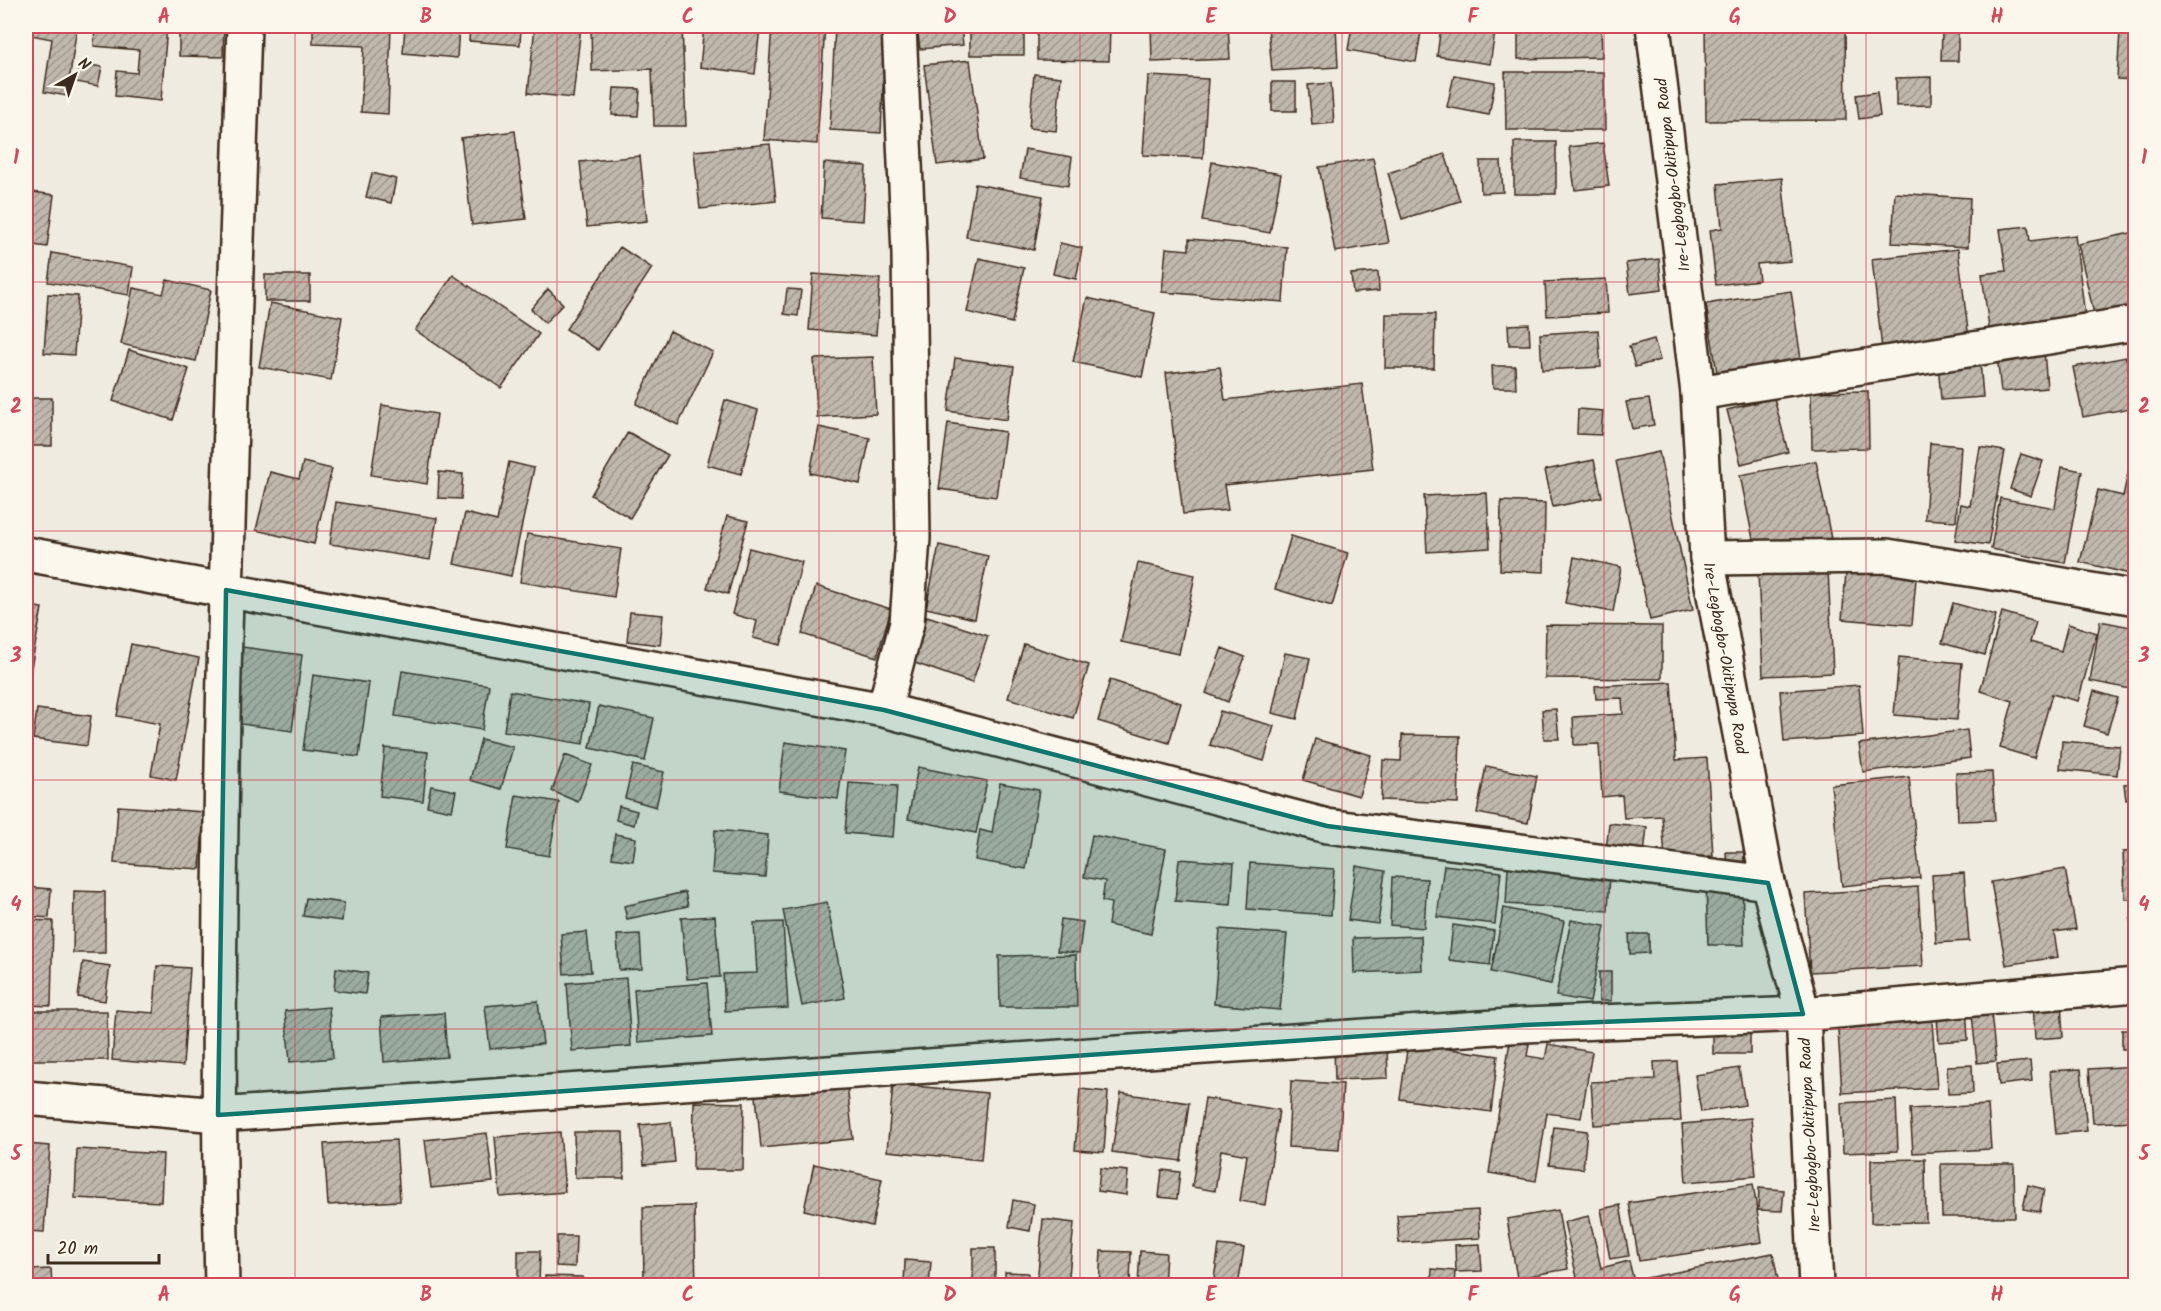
<svg xmlns="http://www.w3.org/2000/svg" width="2161" height="1311" font-family="Kalam,sans-serif">
<style>
.building{fill:url(#building-hatch);stroke:#3b2a1e;stroke-width:1.5}
.lines{fill:none;stroke-linecap:round;stroke-linejoin:round}
.street-casing{stroke:#3b2a1e;stroke-width:38}
.secondary-casing{stroke:#3b2a1e;stroke-width:38}
.street{stroke:#fbf7ec;stroke-width:33}
.secondary{stroke:#fbf7ec;stroke-width:33}
.marked{fill:#0f766e;fill-opacity:0.2;stroke:#0f766e;stroke-width:4.5;stroke-linejoin:round}
.grid{fill:none;stroke:#d1495b;stroke-width:1.5;stroke-opacity:0.55}
.labels{text-anchor:middle;stroke-width:6;stroke-linejoin:round;paint-order:stroke}
.street-label{font-size:16px;fill:#3b2a1e;stroke:#fbf7ec}
.neatline{fill:none;stroke:#d1495b;stroke-width:2}
.grid-label{font-size:20px;text-anchor:middle;font-weight:bold;fill:#d1495b}
</style>
<defs>
<pattern id="building-hatch" width="6" height="6" patternUnits="userSpaceOnUse" patternTransform="scale(1.5)"><rect width="6" height="6" fill="#c0b8ad"/><path d="M-1 1l2-2M0 6l6-6M5 7l2-2" fill="none" stroke="#9d968c"/></pattern>
</defs>
<rect width="100%" height="100%" fill="#f0ebe0"/>
<filter id="ink" filterUnits="userSpaceOnUse"><feTurbulence type="fractalNoise" baseFrequency=".0167" numOctaves="2"/><feDisplacementMap in="SourceGraphic" scale="12" xChannelSelector="R" yChannelSelector="G"/><feConvolveMatrix kernelMatrix="1 2 1 2 8 2 1 2 1" color-interpolation-filters="sRGB"/></filter>
<g filter="url(#ink)">
<!-- building -->
<path class="building" d="M26,26H77L67,96L44,92L52,39L26,34Z
M95,26H167L161,101L115,96L117,71L137,73L139,50L94,46Z
M179,26H224L223,57L179,56Z
M313,26H391L388,114L361,112L364,46L313,44Z
M405,26H459L457,58L403,53Z
M470,26H521L520,45L469,41Z
M535,26H581L573,98L528,93Z
M591,26H682L686,126H654L652,69L592,71Z
M704,26L760,27L755,74L700,67Z
M772,26H825L817,144L764,140Z
M835,26H886L881,133L830,130Z
M917,26H961L963,45L920,49Z
M970,26H1024V55H970Z
M1037,26H1110L1109,61L1037,60Z
M1151,26H1228L1230,59L1152,62Z
M1268,26H1336L1338,67L1272,71Z
M1352,26H1422L1416,62L1348,50Z
M1441,26H1496L1490,64L1437,56Z
M1518,26H1601L1602,57L1518,59Z
M1705,26H1845L1846,120L1706,121Z
M1942,31L1958,32V61H1941Z
M2120,31L2136,32V80L2117,79Z
M970,60L983,159L937,165L924,65Z
M80,63L102,67L98,86L76,82Z
M1505,72H1604L1605,130H1506Z
M1034,74L1061,77L1056,131L1029,128Z
M1454,75L1495,82L1489,115L1447,107Z
M1148,76L1208,79L1203,158L1143,155Z
M1931,77V105L1896,106V78Z
M1272,82H1296V111H1272Z
M1331,83L1334,123L1312,125L1308,85Z
M614,88L640,89L638,116L612,115Z
M1877,92L1880,116L1859,119L1856,95Z
M515,131L526,219L472,225L461,138Z
M1514,142H1556V194H1514Z
M1603,143L1609,186L1575,190L1569,147Z
M770,144L776,201L700,209L694,151Z
M1025,149L1072,157L1068,186L1020,178Z
M1445,154L1460,201L1402,219L1388,173Z
M640,156L647,221L587,227L580,162Z
M1373,158L1389,243L1335,252L1319,167Z
M1480,161H1501L1503,192L1481,193Z
M1212,162L1281,174L1270,233L1202,221Z
M824,163L866,166L863,221L821,218Z
M372,173L396,179L391,203L366,197Z
M1782,178L1791,261L1757,264L1759,280L1716,285L1710,230L1722,228L1718,184Z
M975,184L1043,196L1034,250L966,237Z
M26,191L54,195L47,247L26,244Z
M1895,193L1970,198L1968,247L1892,243Z
M2028,226L2030,241L2075,235L2085,316L1989,328L1982,274L2006,271L2000,229Z
M2136,232V314L2096,323L2078,244Z
M1189,239L1287,247L1283,302L1162,292L1166,248L1189,250Z
M1060,243L1082,248L1076,279L1053,274Z
M620,247L652,268L598,350L566,329Z
M1958,249L1969,339L1882,349L1872,259Z
M52,253L133,267L129,295L48,282Z
M979,258L1024,268L1012,323L967,312Z
M1659,259L1662,290L1630,294L1626,263Z
M1378,272L1379,291L1353,293L1351,274Z
M813,274L880,279L876,335L809,330Z
M265,275H310V301H265Z
M453,275L539,334L501,388L415,330Z
M1606,279L1608,313L1547,316L1545,282Z
M167,280L211,290L196,361L121,344L133,288L163,294Z
M548,289L563,304L545,323L531,309Z
M787,289L801,290L798,316L784,314Z
M1791,291L1802,366L1718,379L1706,304Z
M48,294L78,296L74,355L44,353Z
M1087,298L1155,313L1142,377L1073,362Z
M270,303L342,317L331,380L259,367Z
M1386,314H1435L1434,368H1385Z
M1529,324L1530,345H1509L1508,325Z
M1598,330L1601,367L1542,370L1540,334Z
M670,331L713,352L678,425L636,404Z
M1654,339L1660,360L1635,367L1629,346Z
M129,350L189,369L173,420L113,401Z
M2044,350L2047,388L2001,392L1997,355Z
M873,357L876,414L817,417L814,359Z
M2126,357L2136,407L2083,417L2073,367Z
M955,358L1014,366L1007,420L948,411Z
M1980,361L1983,397L1941,400L1938,363Z
M1492,366H1515L1516,388H1493Z
M1220,367L1225,400L1362,384L1373,469L1224,485L1228,510L1183,514L1166,373Z
M1868,391L1869,448L1812,449L1811,392Z
M26,398H52V446H26Z
M1774,398L1788,452L1741,464L1727,410Z
M1649,399L1654,425L1632,429L1626,402Z
M725,400L758,410L741,474L707,465Z
M382,405L437,414L427,484L371,475Z
M1578,409L1603,411L1601,435L1577,434Z
M948,423L1005,432L996,497L939,489Z
M819,427L870,438L860,484L810,473Z
M628,432L668,455L630,518L591,495Z
M1930,443L1961,446L1956,521L1925,519Z
M1980,447L2005,451L1988,545L1955,540L1961,504L1970,506Z
M1659,452L1693,610L1650,620L1616,461Z
M2021,454L2043,461L2031,496L2010,489Z
M1594,460L1602,497L1553,507L1545,470Z
M2131,460L2136,461V549L2130,574L2080,562L2098,490L2123,496Z
M1816,461L1831,539L1756,554L1740,475Z
M303,462L332,469L314,544L256,530L270,472L299,479Z
M509,462L534,468L511,576L454,564L465,513L497,521Z
M2062,467L2082,471L2065,563L1991,549L2000,498L2055,508Z
M439,472L463,474L461,499L438,498Z
M1487,493L1490,548L1427,552L1424,496Z
M1501,501L1545,503L1544,572L1500,570Z
M336,502L437,518L430,560L330,544Z
M727,516L748,521L728,594L707,588Z
M527,534L621,549L614,597L520,582Z
M1291,536L1348,553L1332,606L1275,589Z
M939,545L988,556L975,619L926,608Z
M749,548L802,562L781,645L753,638L757,621L732,614Z
M1574,557L1621,567L1613,612L1565,603Z
M1847,561L1917,567L1912,625L1842,619Z
M1138,563L1195,575L1179,654L1121,642Z
M1828,570L1833,673L1763,676L1758,573Z
M816,586L891,609L877,657L802,634Z
M1953,603L1996,615L1985,655L1942,643Z
M26,605L42,608L26,695Z
M630,612L663,615L660,645L627,641Z
M2002,612L2036,622L2030,642L2061,651L2068,624L2097,633L2078,701L2052,694L2034,758L2000,748L2013,701L1980,691Z
M927,616L988,636L972,683L912,662Z
M2100,621L2136,628V690L2090,681Z
M1546,625L1662,626V679L1545,678Z
M131,644L199,658L176,780L151,775L160,724L117,716Z
M1024,644L1089,665L1073,718L1008,698Z
M242,647L302,655L292,731L234,723Z
M1222,648L1245,657L1228,702L1206,693Z
M1285,653L1310,658L1297,719L1272,713Z
M1899,657L1962,663L1957,720L1894,715Z
M402,671L489,685L482,730L395,716Z
M313,675L369,683L359,757L303,750Z
M1110,680L1181,703L1169,743L1098,721Z
M1671,682L1676,760L1707,758L1713,856L1665,859L1662,816L1624,818L1622,795L1602,797L1599,744L1574,745L1573,717L1623,714L1622,698L1596,699L1595,686Z
M1859,685L1863,736L1784,742L1780,691Z
M510,691L589,704L583,744L504,731Z
M2094,691L2118,698L2107,733L2084,726Z
M599,706L654,718L645,761L590,748Z
M37,709L91,716L87,746L33,739Z
M1556,709L1559,739H1544L1542,710Z
M1220,711L1274,726L1264,761L1210,745Z
M1967,730L1970,758L1863,772L1859,744Z
M1402,735L1460,736L1458,803L1381,800L1383,760L1401,761Z
M481,739L513,747L501,789L470,780Z
M1315,739L1371,755L1359,796L1303,780Z
M2062,741L2120,746L2117,775L2060,769Z
M785,742L845,751L838,799L779,791Z
M385,748L428,752L423,801L380,796Z
M565,755L592,765L578,802L552,791Z
M633,765L664,772L656,807L625,798Z
M1486,766L1537,776L1528,823L1477,813Z
M918,767L987,781L976,833L908,819Z
M1992,772L1995,820L1958,821L1956,773Z
M1909,777L1920,878L1842,886L1831,785Z
M849,783L897,786L893,837L845,833Z
M1000,783L1039,790L1026,869L975,860L980,830L992,833Z
M2136,783V799L2126,800L2124,784Z
M431,786L456,791L452,811L427,806Z
M516,795L559,802L549,856L507,849Z
M118,806L204,812L200,869L114,863Z
M619,806L637,811L634,825L616,820Z
M1609,823L1647,827L1644,854L1606,850Z
M715,830L768,835L765,877L712,873Z
M615,834L636,838L633,861L612,858Z
M1092,835L1166,849L1151,934L1108,925L1111,903L1102,901L1105,881L1084,877Z
M2136,851V899H2125L2123,852Z
M1726,852H1744V874L1727,873Z
M1179,859L1234,863L1231,905L1175,901Z
M1250,863L1334,869L1331,915L1247,909Z
M1444,865L1501,872L1495,924L1437,917Z
M1356,866L1385,871L1378,924L1348,920Z
M1508,867L1610,874L1608,911L1506,904Z
M2065,869L2076,929L2054,932L2058,957L2006,965L1991,882Z
M1964,873L1969,941L1936,943L1932,875Z
M1392,877L1427,879L1424,928L1390,925Z
M1742,882L1744,945H1708L1706,883Z
M26,887L51,889L49,918L26,916Z
M1918,887L1923,966L1810,972L1805,894Z
M74,891L105,892V953H73Z
M685,892L688,906L627,919L624,906Z
M306,898L344,903L342,921L303,916Z
M827,902L845,998L802,1006L783,910Z
M1504,908L1564,921L1551,984L1491,972Z
M715,916L720,977L687,979L681,918Z
M2136,918V955L2130,919Z
M1061,919L1083,922L1079,953L1057,951Z
M26,920L53,921L51,1006L26,1005Z
M1571,920L1605,926L1590,1002L1556,996Z
M783,922L788,1008L725,1011L723,974L757,973L754,923Z
M1453,925L1494,931L1490,965L1449,960Z
M1220,929L1287,934L1280,1010L1214,1004Z
M587,932L591,972L564,974L561,934Z
M640,934L642,969L619,970L617,935Z
M1629,934H1649V953L1630,954Z
M1421,936L1422,970L1354,973L1353,938Z
M1076,955L1077,1007H1000L999,956Z
M83,962L110,966L105,1001L78,997Z
M157,966L190,968L183,1066L112,1060L116,1010L154,1013Z
M336,968L368,973L365,994L334,990Z
M1599,972H1611V1001H1599Z
M626,978L631,1046L572,1051L567,983Z
M707,983L712,1036L638,1042L634,989Z
M538,1001L543,1044L490,1049L485,1006Z
M2061,1002L2063,1037L2035,1039L2033,1003Z
M1990,1003L1996,1061L1977,1063L1971,1005Z
M1966,1004L1968,1040L1939,1042L1936,1006Z
M329,1007L333,1058L290,1062L285,1011Z
M1931,1009L1937,1088L1842,1093L1837,1015Z
M33,1011H107L108,1060H32Z
M444,1013L447,1057L384,1062L381,1017Z
M1713,1027H1750V1054H1713Z
M2122,1030H2136V1049H2122Z
M1510,1041L1529,1044L1527,1056L1545,1059L1548,1044L1592,1052L1581,1118L1547,1113L1536,1181L1489,1173Z
M1408,1043L1498,1056L1491,1112L1400,1099Z
M1387,1047L1388,1078L1335,1080L1334,1048Z
M1677,1061L1681,1121L1594,1125L1591,1082L1655,1079L1654,1062Z
M2030,1061L2032,1081L1999,1085L1997,1064Z
M1972,1065L1973,1093L1948,1094L1947,1066Z
M2136,1066V1121L2093,1123L2089,1069Z
M1739,1068L1745,1105L1701,1112L1695,1075Z
M2081,1069L2087,1131L2056,1134L2050,1071Z
M846,1076L853,1139L761,1148L755,1086Z
M1291,1081L1343,1084L1339,1150L1288,1147Z
M893,1084L987,1093L981,1160L887,1151Z
M1080,1089L1108,1092L1104,1152L1075,1150Z
M1121,1093L1189,1103L1181,1161L1112,1152Z
M1205,1098L1279,1110L1265,1205L1240,1201L1247,1155L1221,1150L1215,1191L1192,1187Z
M1896,1100L1898,1151L1843,1153L1841,1103Z
M694,1102L744,1103L743,1170H693Z
M1988,1105L1991,1149L1913,1153L1910,1109Z
M1751,1118L1756,1176L1686,1182L1682,1124Z
M671,1122L675,1162L644,1165L640,1125Z
M1554,1127L1587,1131L1583,1169L1549,1165Z
M560,1132L565,1192L500,1197L495,1137Z
M574,1132H623L624,1178H575Z
M487,1133L493,1182L431,1188L425,1140Z
M396,1140L400,1201L328,1205L324,1144Z
M26,1144L50,1146L44,1232L26,1231Z
M77,1149L163,1154L161,1202L75,1198Z
M1925,1159L1926,1222L1871,1223V1160Z
M814,1164L882,1179L872,1226L804,1210Z
M1941,1164H2014L2015,1217H1942Z
M1100,1168L1128,1171L1126,1195L1098,1191Z
M1162,1170L1180,1172L1177,1199L1159,1197Z
M1753,1184L1762,1242L1639,1261L1629,1203Z
M2028,1185L2044,1189L2040,1212L2023,1209Z
M1759,1188L1784,1190L1782,1211L1758,1210Z
M1013,1200L1034,1204L1030,1231L1009,1227Z
M1620,1205L1629,1256L1610,1259L1601,1209Z
M694,1206L696,1286H644L643,1207Z
M1478,1210L1480,1238L1399,1243L1397,1215Z
M1558,1210L1568,1269L1517,1278L1507,1219Z
M1589,1216L1601,1268L1629,1261L1635,1286H1579L1564,1222Z
M1043,1219L1074,1223L1068,1286L1037,1283Z
M557,1236H576L575,1267L556,1266Z
M1480,1244L1482,1271L1456,1272L1455,1245Z
M1219,1245L1244,1248L1238,1286H1213Z
M973,1248H995V1286H973Z
M518,1251H540L539,1286H518Z
M1101,1251L1131,1252L1130,1286H1099Z
M1140,1251L1166,1253L1164,1286H1138Z
M1773,1253L1779,1285L1648,1286L1646,1278Z
M905,1260L931,1262L929,1286H904Z
M51,1269L52,1286H26V1270Z
M1432,1269L1455,1271L1454,1286H1431Z
M1005,1272L1028,1273L1027,1286H1005Z
M545,1276L583,1277V1286H545Z
M1561,1279L1562,1286H1528Z"/>
<g class="lines">
<defs>
<path id="street" d="M1698,393L2136,323
M26,554L884,710L1327,826L1768,883
M1707,558L1887,556L2012,576L2136,598
M884,710L907,623L913,538L909,254L899,26
M26,1098L218,1115L1524,1025L1803,1014L2136,985
M222,1286C212,866 231,445 244,26"/>
<path id="secondary" d="M1653,26L1698,393L1707,558L1768,883L1803,1014L1816,1286"/>
</defs>
<!-- street casing -->
<use href="#street" class="street-casing"/>
<!-- secondary casing -->
<use href="#secondary" class="secondary-casing"/>
<!-- street -->
<use href="#street" class="street"/>
<!-- secondary -->
<use href="#secondary" class="secondary"/>
</g>
</g>
<!-- marked area -->
<path class="marked" d="M226,590L884,710L1327,826L1768,883L1803,1014L1524,1025L218,1115Z"/>
<!-- grid -->
<path class="grid" d="M295,26V1286M557,26V1286M819,26V1286M1080,26V1286M1342,26V1286M1604,26V1286M1866,26V1286M26,282H2136M26,531H2136M26,780H2136M26,1029H2136"/>
<g class="labels">
<!-- street labels -->
<g class="street-label">
<text transform="translate(1672 175) rotate(-97)" y="6">Ire-Legbogbo-Okitipupa Road</text>
<text transform="translate(1726 658) rotate(80)" y="6">Ire-Legbogbo-Okitipupa Road</text>
<text transform="translate(1809 1135) rotate(-93)" y="6">Ire-Legbogbo-Okitipupa Road</text>
</g>
</g>
<!-- margin -->
<rect width="2161" height="1311" fill="none" stroke="#fbf7ec" stroke-width="66"/>
<!-- north arrow -->
<g transform="translate(75 75) rotate(40)" stroke="#fbf7ec" stroke-width="4.5" paint-order="stroke">
<path d="M0-4.5L10 22L0 15L-10 22Z" fill="#3b2a1e"/>
<text y="-9" font-size="16" font-weight="bold" text-anchor="middle" fill="#3b2a1e">N</text>
</g>
<!-- scale -->
<path d="M48 1254v9h111v-9" fill="none" stroke="#3b2a1e" stroke-width="3"/>
<text x="57" y="1254" font-size="18" fill="#3b2a1e" stroke="#fbf7ec" stroke-width="4.5" paint-order="stroke">20 m</text>
<rect x="33" y="33" width="2095" height="1245" class="neatline"/>
<g class="grid-label">
<text x="164" y="23">A</text>
<text x="426" y="23">B</text>
<text x="688" y="23">C</text>
<text x="950" y="23">D</text>
<text x="1211" y="23">E</text>
<text x="1473" y="23">F</text>
<text x="1735" y="23">G</text>
<text x="1997" y="23">H</text>
<text x="16" y="164">1</text>
<text x="2144" y="164">1</text>
<text x="16" y="413">2</text>
<text x="2144" y="413">2</text>
<text x="16" y="662">3</text>
<text x="2144" y="662">3</text>
<text x="16" y="911">4</text>
<text x="2144" y="911">4</text>
<text x="16" y="1160">5</text>
<text x="2144" y="1160">5</text>
<text x="164" y="1301">A</text>
<text x="426" y="1301">B</text>
<text x="688" y="1301">C</text>
<text x="950" y="1301">D</text>
<text x="1211" y="1301">E</text>
<text x="1473" y="1301">F</text>
<text x="1735" y="1301">G</text>
<text x="1997" y="1301">H</text>
</g>
</svg>
